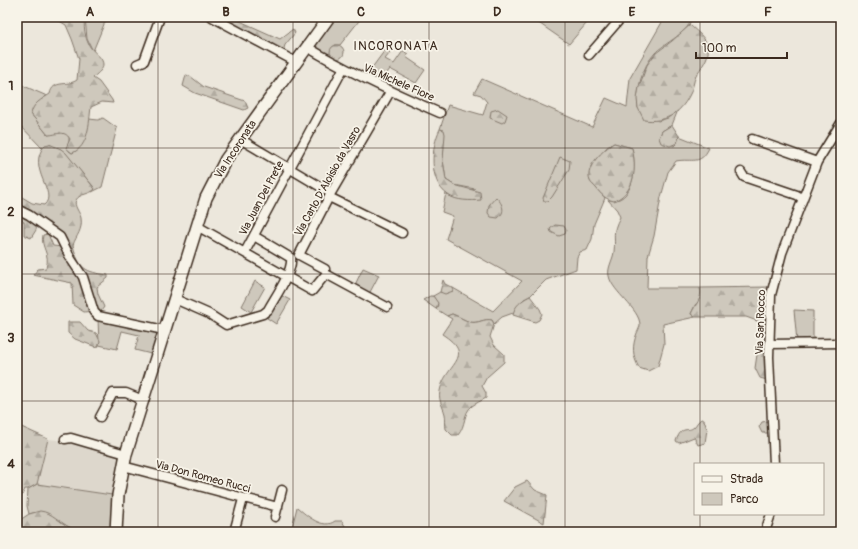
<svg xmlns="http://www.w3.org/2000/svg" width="858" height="549" font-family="Pangolin,sans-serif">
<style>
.built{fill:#ddd7cc}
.green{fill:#cec8bc;stroke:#84796d}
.forest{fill:url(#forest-firs);stroke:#84796d}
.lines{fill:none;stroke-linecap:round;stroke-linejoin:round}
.minor-casing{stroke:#3b2a1e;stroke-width:11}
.major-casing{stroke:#3b2a1e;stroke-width:14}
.minor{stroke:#f7f3e8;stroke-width:8}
.major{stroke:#f7f3e8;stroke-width:11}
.grid{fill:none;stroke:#3b2a1e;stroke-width:1;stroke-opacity:0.55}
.labels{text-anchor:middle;stroke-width:3.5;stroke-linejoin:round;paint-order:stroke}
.street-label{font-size:11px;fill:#3b2a1e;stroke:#f7f3e8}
.quarter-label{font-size:13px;letter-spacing:1px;fill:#3b2a1e;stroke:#f7f3e8}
.neatline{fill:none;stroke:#3b2a1e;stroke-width:1.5}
.grid-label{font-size:13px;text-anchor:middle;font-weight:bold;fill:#3b2a1e}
</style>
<defs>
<pattern id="forest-firs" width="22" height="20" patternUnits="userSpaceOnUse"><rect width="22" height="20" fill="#cec8bc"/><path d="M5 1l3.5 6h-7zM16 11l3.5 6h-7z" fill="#b2aca1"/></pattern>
</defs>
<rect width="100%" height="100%" fill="#ece7dc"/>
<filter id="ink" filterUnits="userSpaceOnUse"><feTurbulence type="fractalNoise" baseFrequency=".025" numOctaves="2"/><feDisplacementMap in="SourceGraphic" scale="8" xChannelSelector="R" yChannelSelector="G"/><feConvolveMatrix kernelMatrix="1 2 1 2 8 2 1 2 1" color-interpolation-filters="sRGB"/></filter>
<g filter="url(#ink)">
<!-- built -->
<path class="built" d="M48,439L67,441L122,456L116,498L112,495L37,484Z"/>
<!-- green -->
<path class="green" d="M85,17H107L93,51L87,39Z
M336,17H362L340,45H335L331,56L312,47Z
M530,17H592L569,44Z
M665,17H691C692,31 663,44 655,53C642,67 636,90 638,108L658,121L668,118L678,110L672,125L662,131L659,138L674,146L677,143L679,136L709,148C700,166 693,158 676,161L668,172L661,197L654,236L648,256L647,288H700L702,294L700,301L695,305L691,314L695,317L663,324L664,344L658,366L648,371L639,368C632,355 632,346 637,333C638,331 640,327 640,325C640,309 612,292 609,276C607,268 613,260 614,252C616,235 611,234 620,217L617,210L608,200C634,205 637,166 632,148L614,143L607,147L591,166L590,181L605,198L594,224L592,239L587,250L580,252L577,257L576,269L546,280L530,296L524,299L513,313L502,317L494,324L492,320C485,318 478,324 470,322C464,320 458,316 452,314L447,316L436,309L438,305L433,296L440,292L453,291V288L493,311L522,281L446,239L453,216L442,212L446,193L449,196L475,189L454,185L446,180L443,161V130L440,129L448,105L483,115L487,102L481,95L474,93L482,79L592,127L606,98L627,107L630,78Z
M391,42L393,43L388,51L390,53L385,59L394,64L403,51L408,54L406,57L425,70L416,83L390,69L382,80L368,73Z
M17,83L47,96L44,97L31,114L48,135L62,132L69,136V151L72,153C85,148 87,130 89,119L98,120L103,118L117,128L102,187L92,192L94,189L93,186L61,149L45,145L42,148L17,122Z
M363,268L379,275L369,294L354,287Z
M255,281L265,287L251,312L242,306Z
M280,295L290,300L276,324L267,318Z
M794,310L813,311V341L797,342Z
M98,318L158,331L151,354L135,350L139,335L122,331L117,349L99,345Z
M37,484L112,495L116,498L114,532H72L71,528C54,520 49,508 29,514L27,506L28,489Z
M297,507C307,516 323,530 335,521H342L345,526L343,532H291Z"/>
<!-- forest -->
<path class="forest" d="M53,17H85C83,26 85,37 89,45C93,53 104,57 103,66C102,71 96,74 93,78L99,82L112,100L113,103L102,102L91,107C89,122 89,147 72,153L66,148L70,139C64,129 57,135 48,135L31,114C33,103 41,100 50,94C53,79 67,87 77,80L79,59L72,39L66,25Z
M215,17H231L280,39L293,29L295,33L285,45L283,52Z
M690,25C697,32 706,37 708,48C710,58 700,68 696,76C693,82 693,90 689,96C680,114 664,123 644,120L638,108L637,99L639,87L647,65L656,53L672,41Z
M330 52a7 7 0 1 1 14 0a7 7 0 1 1-14 0Z
M186,75L190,76L204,87L245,101L248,108L244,110L195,93L183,86Z
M498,109L507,115L505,121L502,123L490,118L491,111Z
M672,125L679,136L677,143L670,146L661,143L659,138L662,131Z
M440,129L444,130L445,134L443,160L446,180L454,185L480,192L481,200C471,201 456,201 448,195C428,181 431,147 440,129Z
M614,143L632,148C637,169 635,192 614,201C605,199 602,195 596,188C595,186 591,184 590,181C584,167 604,149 614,143Z
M49,144L61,149L66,153L95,189C90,195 80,193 76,200C73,206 80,212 81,218C83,230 76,236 73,245C79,269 85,272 108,275V278L97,287L98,294L104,307L99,314L62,238L17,208V194L32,203L44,205C59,193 25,168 45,145Z
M560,157L570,161L569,170L552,197L548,201H544L543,198Z
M496,197C503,204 506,212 498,218L491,217L488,213L489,205Z
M17,210L37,224L36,230L31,238L24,235V222L17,216Z
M555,225L564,226L566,230L565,234L559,236L551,232L550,229Z
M48,234L53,246L62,247L81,277L93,311L84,312L73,305L72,283L33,275L38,269L46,268C51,253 40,248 43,235Z
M443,280L445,284L453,288V291L445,294L440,292Z
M769,287L767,331L757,321L746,317H695L691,314C695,304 703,299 700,288Z
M430,296H433L438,303L436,309L423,300Z
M530,296L540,309L542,314L539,320L535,322L513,315C514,306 522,300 530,296Z
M452,314C458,316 464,320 470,322C478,324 484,318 492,320L494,324L490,337L494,345L504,354V362L487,377L482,386L486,393V398C481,401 476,403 472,406C463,413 466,426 458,435H452L446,429C445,425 446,419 445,414C442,403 437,400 441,387C448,363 476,356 442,334L452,319L447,316Z
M68,322H80L88,331L96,333L100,341L98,347L96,348V347L75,339L68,333Z
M763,344L767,345V380L760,378L755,368L758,348Z
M701,419L704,420L707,429L705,443L698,445L694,437L679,443L676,441C682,424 688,433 694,427C697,424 697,422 701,419Z
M768,421L770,429L768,433H762L759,427L762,422Z
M17,425L48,439L37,484L28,489H25L17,505Z
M527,481L535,490L547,495L544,523L504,501L515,487Z
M40,511C52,512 60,523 71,528L72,532H17V522L29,514Z"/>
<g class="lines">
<defs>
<path id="minor" d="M212,17L296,62
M307,47C350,73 394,93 440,113
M589,55L622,17
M137,64L144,61L160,17
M240,139L331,193
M752,139L817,162
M741,172L744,177L797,195L803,199
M329,197L402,233
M17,209L29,215L60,237L71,259L83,277L94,312L98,316L164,330
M197,226L312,291L326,274L387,307
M245,252L343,69
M325,269L299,255L331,193L390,92
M175,299L209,314L226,325L263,314L268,310C275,297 293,272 291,258L254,236
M770,344L841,343
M100,417L113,393H126L143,400
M65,439L71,438L126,454
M774,464L769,357L771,295L782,253L817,162L841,123
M123,466L278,507
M275,517L282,490
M234,532L243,499
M765,532L771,514"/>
<path id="major" d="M116,532L118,495L126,454L206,198L226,159L329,17"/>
</defs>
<!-- minor casing -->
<use href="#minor" class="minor-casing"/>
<!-- major casing -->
<use href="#major" class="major-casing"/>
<!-- minor -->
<use href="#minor" class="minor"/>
<!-- major -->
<use href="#major" class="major"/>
</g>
</g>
<!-- grid -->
<path class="grid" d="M158,17V532M293,17V532M429,17V532M565,17V532M700,17V464M17,148H841M17,274H841M17,401H841M700,514V532"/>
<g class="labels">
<!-- street labels -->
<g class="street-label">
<text transform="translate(399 82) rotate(24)" y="4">Via Michele Fiore</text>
<text transform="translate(235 149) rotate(-57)" y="4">Via Incoronata</text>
<text transform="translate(327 181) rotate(-61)" y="4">Via Carlo D'Aloisio da Vasro</text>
<text transform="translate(261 198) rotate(-62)" y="4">Via Juan Del Prete</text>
<text transform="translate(760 322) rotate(-88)" y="4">Via San Rocco</text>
<text transform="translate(203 476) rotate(15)" y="4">Via Don Romeo Rucci</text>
</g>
<!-- quarter labels -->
<g class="quarter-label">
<text x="396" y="50">INCORONATA</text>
</g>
</g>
<!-- margin -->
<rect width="858" height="549" fill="none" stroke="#f7f3e8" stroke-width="44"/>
<!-- legend -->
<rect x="694" y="463" width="130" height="52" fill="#f7f3e8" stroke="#aca397"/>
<rect x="702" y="476" width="20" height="6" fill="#f7f3e8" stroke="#aca397"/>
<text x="730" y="483" font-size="12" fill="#3b2a1e">Strada</text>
<rect x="702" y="493" width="20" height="12" fill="#cec8bc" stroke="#aca397"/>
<text x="730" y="503" font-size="12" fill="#3b2a1e">Parco</text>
<!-- scale -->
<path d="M696 52v6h91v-6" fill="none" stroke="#3b2a1e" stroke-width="2"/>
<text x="702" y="52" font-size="12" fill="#3b2a1e" stroke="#f7f3e8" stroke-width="3" paint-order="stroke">100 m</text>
<rect x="22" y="22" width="814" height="505" class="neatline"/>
<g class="grid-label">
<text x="90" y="16">A</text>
<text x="226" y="16">B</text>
<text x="361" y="16">C</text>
<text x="497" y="16">D</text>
<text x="632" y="16">E</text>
<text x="768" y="16">F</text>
<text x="11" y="90">1</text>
<text x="11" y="216">2</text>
<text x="11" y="342">3</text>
<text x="11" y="468">4</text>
</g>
</svg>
